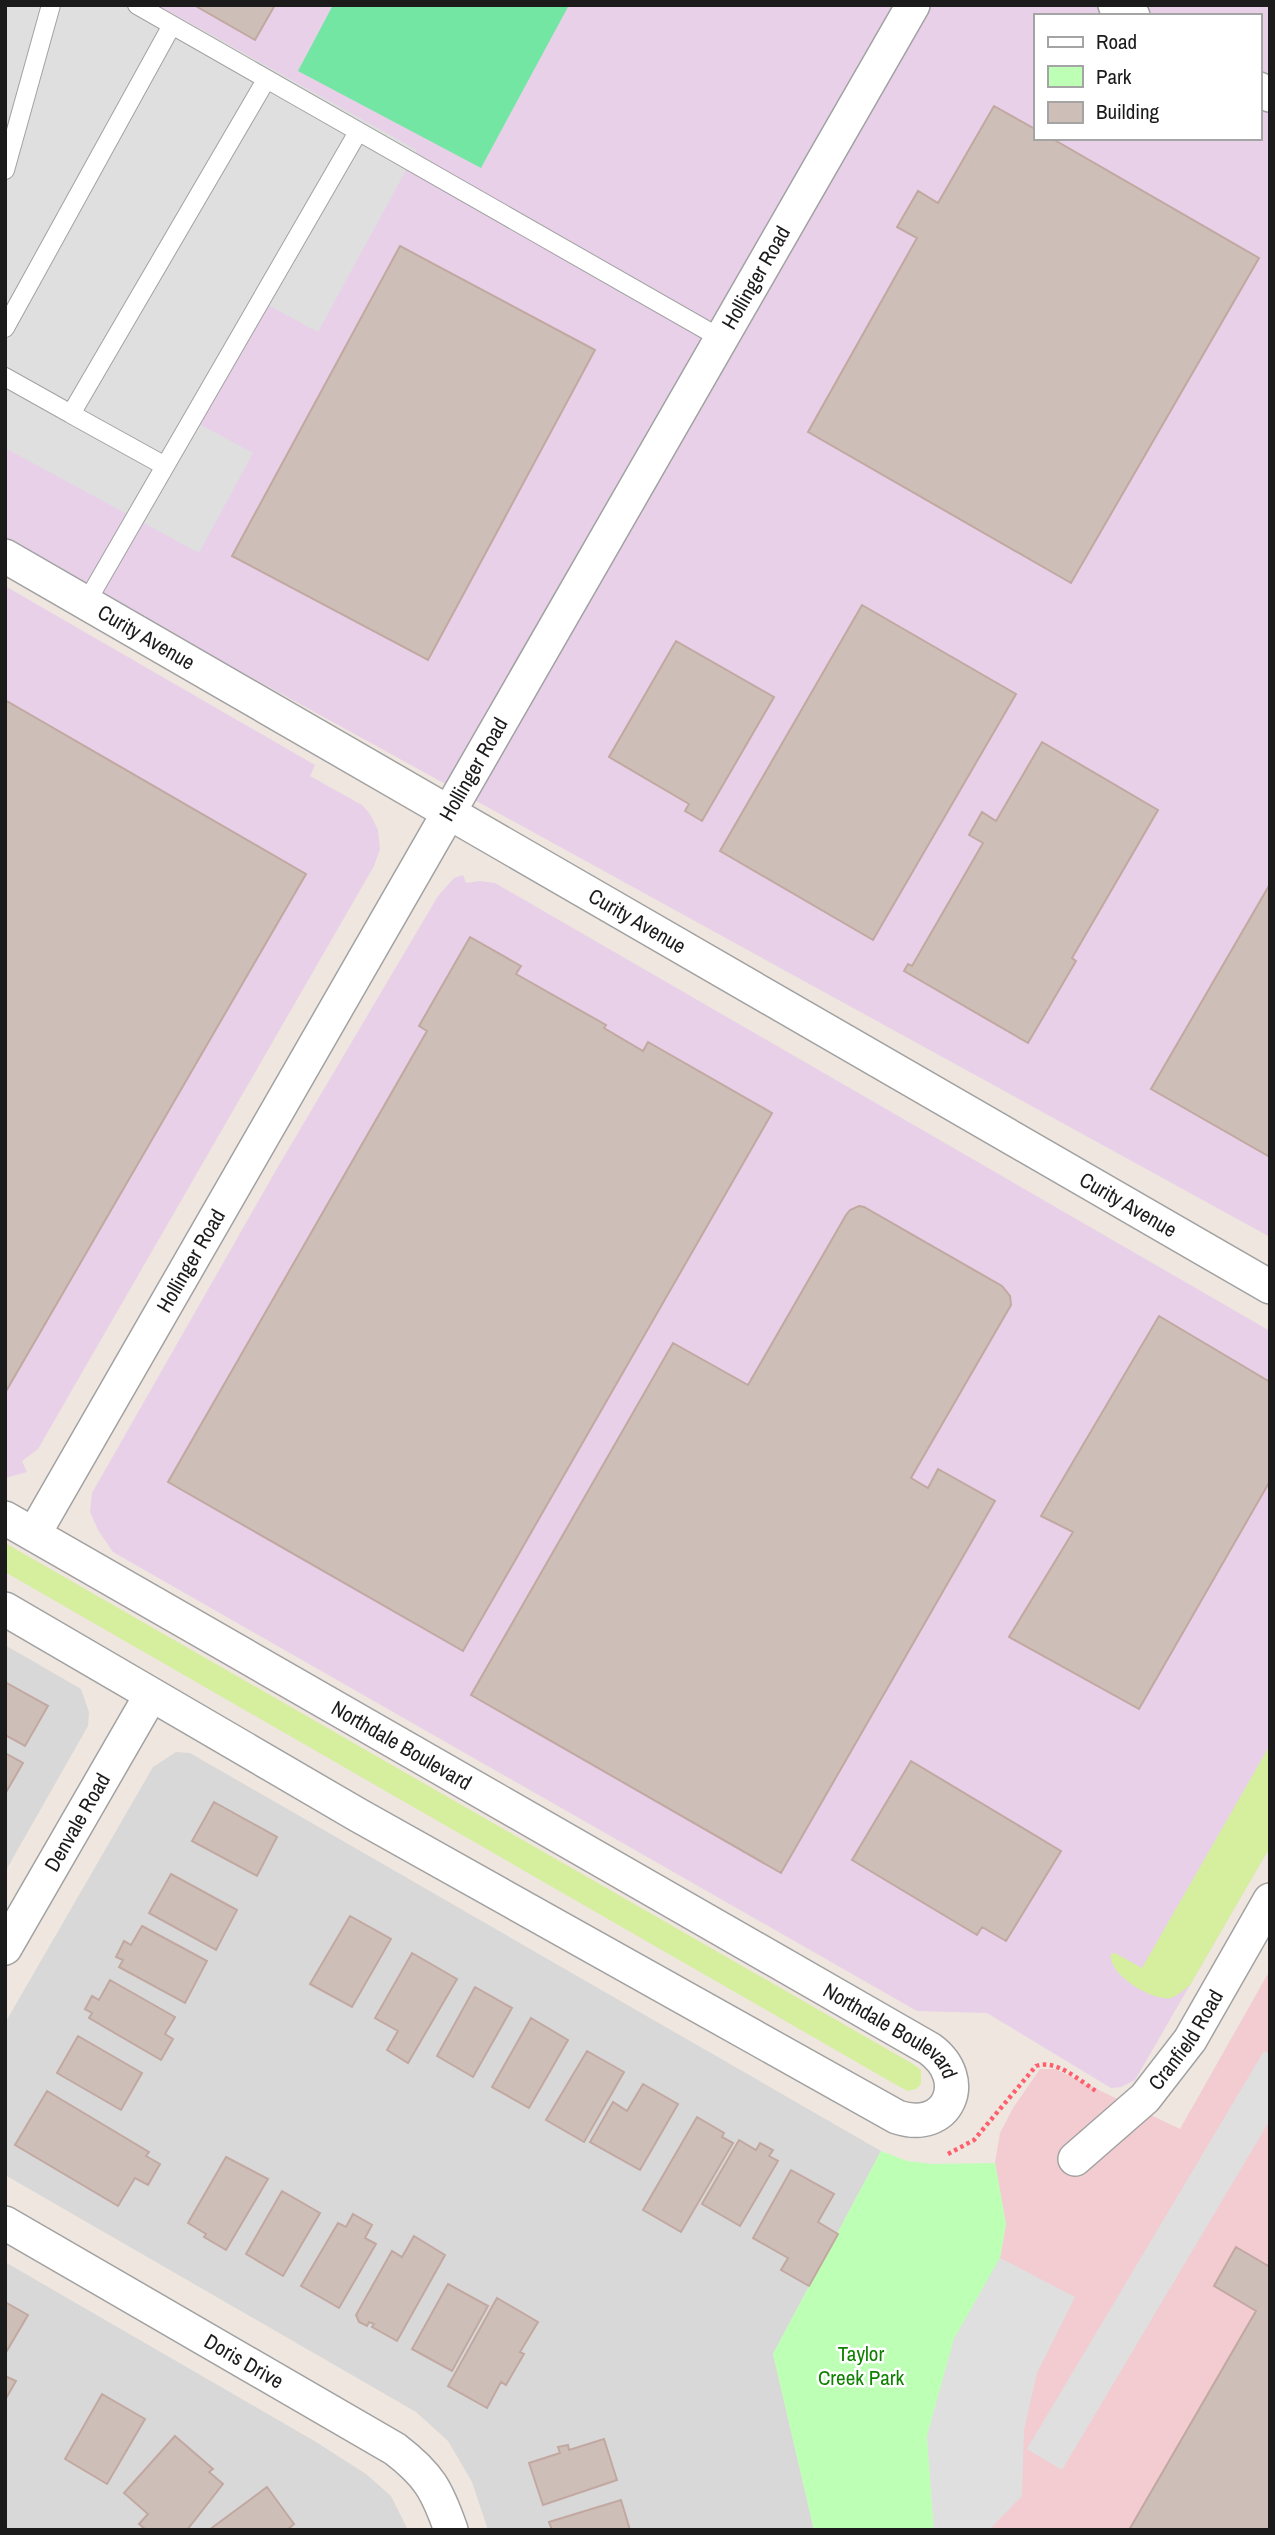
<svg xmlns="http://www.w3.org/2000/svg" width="1275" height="2535" font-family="'Archivo Narrow',sans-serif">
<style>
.residential{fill:#d9d8d8}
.commercial{fill:#f2ccd1}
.industrial{fill:#e8d0e8;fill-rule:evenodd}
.grass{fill:#d5ef9e}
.park{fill:#bdffb5}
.pitch{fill:#74e6a4}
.parking{fill:#dfdfdf}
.building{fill:#cebeb8;stroke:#c1a8a0;stroke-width:2}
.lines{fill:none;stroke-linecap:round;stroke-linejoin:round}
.lane-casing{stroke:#a2a2a2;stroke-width:20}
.street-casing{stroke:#a2a2a2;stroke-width:36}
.path{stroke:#ff5f6d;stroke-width:4.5;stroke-dasharray:3.5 3.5;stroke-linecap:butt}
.lane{stroke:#fff;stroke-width:18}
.street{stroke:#fff;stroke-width:33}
.labels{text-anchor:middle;stroke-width:5;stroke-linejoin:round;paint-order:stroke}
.street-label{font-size:21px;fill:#1b1b1b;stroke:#fff}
.park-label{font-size:21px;fill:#0e8200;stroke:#fff}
</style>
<rect width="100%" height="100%" fill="#eee6df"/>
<!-- residential -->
<path class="residential" d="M5,1645L81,1689L89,1712L88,1726L5,1872Z
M176,1752L190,1753L881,2151L773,2354L814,2530H488L472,2482L448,2441L416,2412L5,2175V2023L153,1767Z
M5,2262L316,2442L366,2474L391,2496L408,2530H5Z"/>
<!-- commercial -->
<path class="commercial" d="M1270,1970V2530H934L954,2339L1000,2258L1006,2224L995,2163L1000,2133L1013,2108L1040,2069H1055L1180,2129Z"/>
<!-- industrial -->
<path class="industrial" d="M5,5H1270V1237L5,542ZM1035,16H1259V138H1035Z
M5,586L315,765L310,776L362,805L370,814L378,830L380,849L374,866L38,1449L22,1461L27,1472L5,1478Z
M463,875L466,883L480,881L495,883L1270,1331V1847L1135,2080L1121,2087L1111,2088L987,2013L917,2011L113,1552L98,1530L90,1512L92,1493L279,1165L438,896L454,878Z"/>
<!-- grass -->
<path class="grass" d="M5,1543L913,2064L921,2070V2084L916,2089L908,2091L900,2087L5,1572Z
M1270,1745V1847L1190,1985C1185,1989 1177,1996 1171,1998C1153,2002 1107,1974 1111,1954L1115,1953L1142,1968Z"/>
<!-- park -->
<path class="park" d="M881,2151L907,2161L933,2164L995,2163L1006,2224L1000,2258L954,2339L927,2436L934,2530H814L773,2354Z"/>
<!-- pitch -->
<path class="pitch" d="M333,5H569L481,168L298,71Z"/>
<!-- parking -->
<path class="parking" d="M5,5H158L417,150L318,332L264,303L199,424L253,453L199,553L5,448Z
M1264,2051L1270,2055V2120L1062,2470L1027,2449Z
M1000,2258L1075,2297L1037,2373L1024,2430L1022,2496L989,2530H934L927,2436L954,2339Z"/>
<!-- building -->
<path class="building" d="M194,5H275L255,40Z
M994,106L1035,129V138H1051L1259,258L1071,583L808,432L917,238L897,227L918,191L938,203Z
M400,246L595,350L428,660L232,556Z
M862,605L1016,694L873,940L720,851Z
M676,641L774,697L702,821L685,811L689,804L609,757Z
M5,700L306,874L5,1393Z
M1042,742L1158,810L1072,958L1076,961L1028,1043L904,971L908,964L912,966L983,843L969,835L982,812L996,821Z
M1270,884V1157L1151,1089Z
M470,937L521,966L516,974L606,1025L604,1028L643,1051L648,1042L772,1113L463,1651L168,1482L427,1031L419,1026Z
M859,1206L864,1207L1002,1286L1010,1296L1011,1305L911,1478L928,1488L938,1469L995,1501L781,1873L471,1695L673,1343L748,1385L846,1215L850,1210Z
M1159,1316L1270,1382V1481L1139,1709L1009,1637L1073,1532L1041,1516Z
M5,1682L48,1706L25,1746L5,1735Z
M5,1753L23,1763L5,1794Z
M911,1761L1061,1851L1006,1941L982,1927L977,1935L852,1860Z
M214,1802L277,1837L257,1876L192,1841Z
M171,1874L237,1910L216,1950L149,1913Z
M350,1916L391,1939L352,2007L310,1984Z
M142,1926L207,1961L185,2003L119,1967L123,1960L116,1957L124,1941L131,1945Z
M412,1953L457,1979L408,2063L387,2050L398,2031L375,2018Z
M110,1980L175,2017L165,2034L173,2039L161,2060L89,2018L92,2013L85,2009L92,1996L99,2000Z
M475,1987L512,2008L473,2077L437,2056Z
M531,2018L568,2040L529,2108L492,2087Z
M78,2036L142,2073L121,2110L57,2073Z
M587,2051L624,2072L584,2142L546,2120Z
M643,2084L678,2104L640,2170L590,2142L613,2102L627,2111Z
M47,2091L149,2152L146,2156L160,2164L148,2185L135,2178L118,2206L15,2145Z
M697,2117L724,2133L722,2137L733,2143L681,2232L643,2210Z
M739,2140L756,2150L760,2143L773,2150L769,2156L778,2161L740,2226L702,2204Z
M226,2157L268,2179L226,2250L204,2237L206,2234L188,2223Z
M791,2170L834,2194L818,2222L838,2234L809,2286L781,2270L788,2258L753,2238Z
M282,2191L320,2213L283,2276L246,2254Z
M353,2214L372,2225L365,2238L376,2244L339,2308L301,2286L338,2223L346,2227Z
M414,2236L445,2255L397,2341L372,2327L374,2324L369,2322L367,2326L359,2322L356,2315L392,2251L402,2257Z
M1236,2247L1270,2267V2530H1129L1256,2311L1214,2286Z
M448,2284L488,2306L452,2371L412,2349Z
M497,2298L538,2322L520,2352L524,2354L506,2385L501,2382L487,2408L448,2386Z
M5,2302L28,2315L5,2354Z
M5,2376L16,2381L5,2400Z
M102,2394L145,2419L107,2484L65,2459Z
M175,2436L213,2469L209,2472L223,2484L187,2530H146L139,2524L148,2514L124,2493Z
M604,2439L617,2480L543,2505L529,2463L560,2453L558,2447L568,2445L569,2450Z
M267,2487L294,2524L287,2530H209Z
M621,2500L630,2530H552L549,2522Z"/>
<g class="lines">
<defs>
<path id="lane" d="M137,5L722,339
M5,170L51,5
M5,328L172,25
M5,377L71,414L266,80
M71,414L165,466
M86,603L358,132"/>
<g id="street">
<path d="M1115,5L1133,16"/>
<path d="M1259,89L1270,95"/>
<path id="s1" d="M5,556L1270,1287"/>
<path id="s2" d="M5,1518L930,2049C972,2080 948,2134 897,2117L358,1815L5,1609"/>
<path id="s3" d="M34,1534L913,5"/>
<path id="s4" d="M5,1948L151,1695"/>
<path id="s5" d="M1075,2159L1145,2098L1190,2040L1270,1900"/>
<path id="s6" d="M5,2223L395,2449C429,2475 437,2490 451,2530"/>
</g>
</defs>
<!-- lane casing -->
<use href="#lane" class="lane-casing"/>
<!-- street casing -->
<use href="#street" class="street-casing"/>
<!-- path -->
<path class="path" d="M948,2154L974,2140L1036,2066C1056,2059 1079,2080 1096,2091"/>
<!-- lane -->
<use href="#lane" class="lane"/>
<!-- street -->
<use href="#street" class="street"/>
</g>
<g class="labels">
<!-- street labels -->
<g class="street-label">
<text dy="7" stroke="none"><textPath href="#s3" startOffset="1449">Hollinger Road</textPath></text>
<text dy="7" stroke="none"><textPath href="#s1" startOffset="163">Curity Avenue</textPath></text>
<text dy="7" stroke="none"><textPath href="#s3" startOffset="882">Hollinger Road</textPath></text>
<text dy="7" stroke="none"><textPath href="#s1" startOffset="730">Curity Avenue</textPath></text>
<text dy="7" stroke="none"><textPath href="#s1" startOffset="1297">Curity Avenue</textPath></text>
<text dy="7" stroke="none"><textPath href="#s3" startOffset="315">Hollinger Road</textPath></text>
<text dy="7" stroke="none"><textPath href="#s2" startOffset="457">Northdale Boulevard</textPath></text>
<text dy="7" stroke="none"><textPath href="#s4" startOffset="145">Denvale Road</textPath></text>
<text dy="7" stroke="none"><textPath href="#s2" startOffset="1024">Northdale Boulevard</textPath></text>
<text dy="7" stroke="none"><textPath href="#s5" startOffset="164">Cranfield Road</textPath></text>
<text dy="7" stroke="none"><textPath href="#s6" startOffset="276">Doris Drive</textPath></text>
</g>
<!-- park labels -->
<g class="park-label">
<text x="861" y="2361">Taylor<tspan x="861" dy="24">Creek Park</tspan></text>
</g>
</g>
<!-- border -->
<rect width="1275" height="2535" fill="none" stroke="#1b1b1b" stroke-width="14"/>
<!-- legend -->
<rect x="1034" y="14" width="228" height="126" fill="#ffffff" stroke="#a4a4a4" stroke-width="2"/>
<rect x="1048" y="37" width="35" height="10" fill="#ffffff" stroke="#a4a4a4" stroke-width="2"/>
<text x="1096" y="49" font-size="21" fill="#1b1b1b">Road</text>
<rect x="1048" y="66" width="35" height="21" fill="#bdffb5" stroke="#a4a4a4" stroke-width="2"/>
<text x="1096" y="84" font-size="21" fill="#1b1b1b">Park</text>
<rect x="1048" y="102" width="35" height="21" fill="#cebeb8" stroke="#a4a4a4" stroke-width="2"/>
<text x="1096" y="119" font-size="21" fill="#1b1b1b">Building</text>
</svg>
